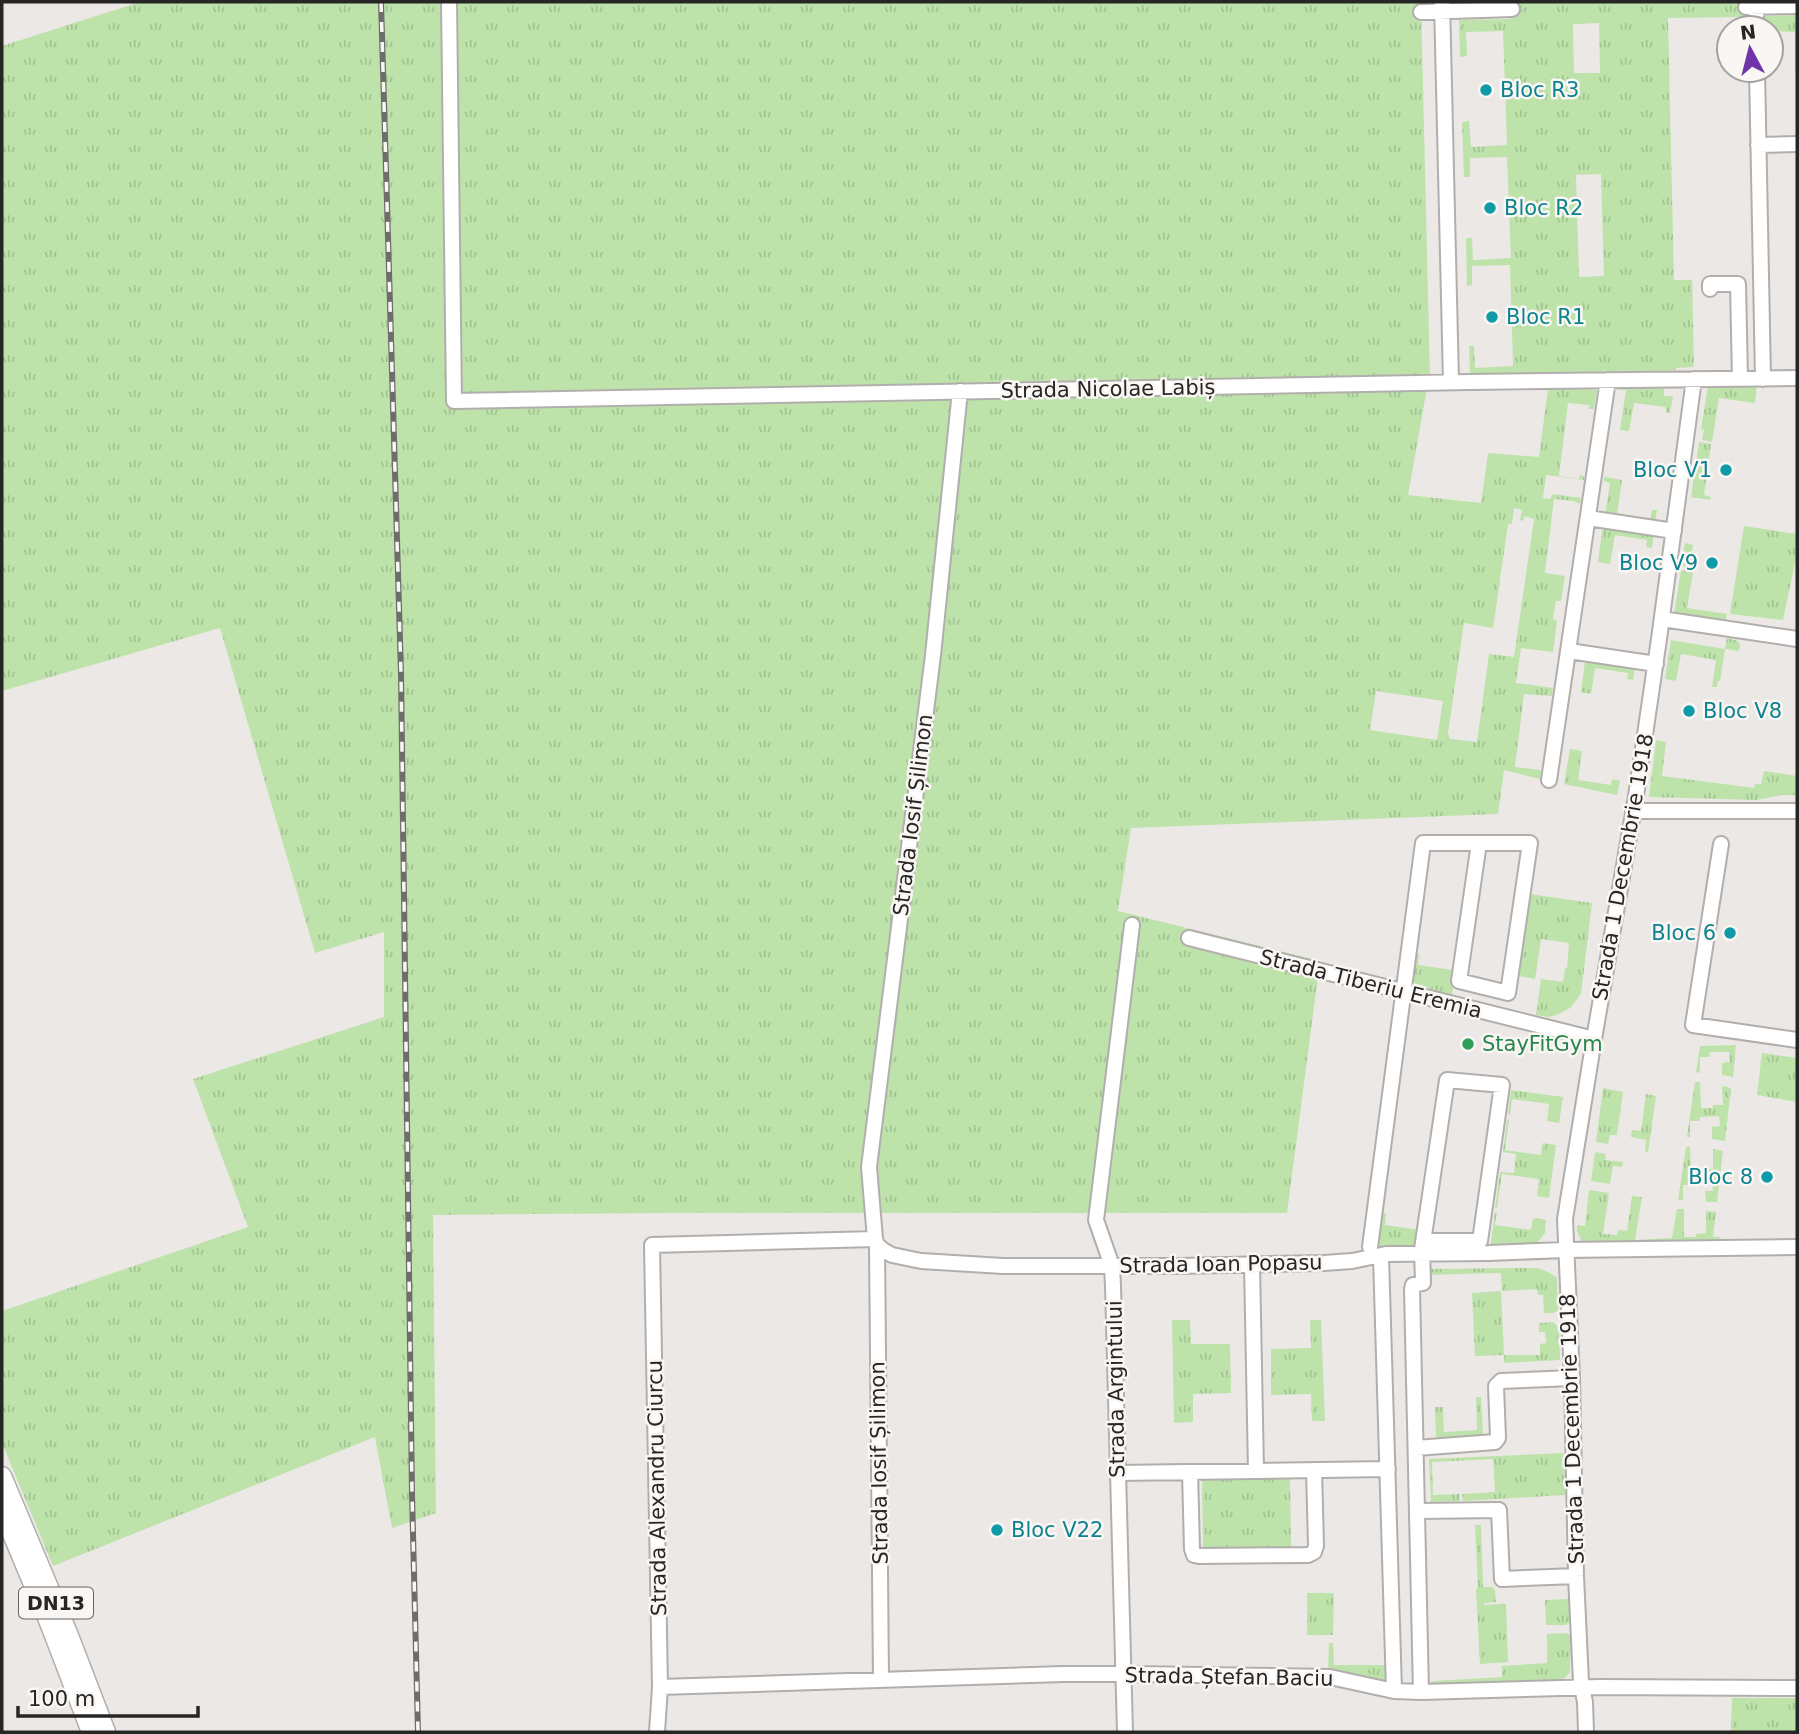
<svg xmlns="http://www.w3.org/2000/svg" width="1799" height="1734" font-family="'DejaVu Sans',sans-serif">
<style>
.grass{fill:url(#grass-tufts);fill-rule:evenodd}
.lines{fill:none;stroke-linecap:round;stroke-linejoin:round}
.minor-casing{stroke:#b2aeac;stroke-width:18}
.major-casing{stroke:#b2aeac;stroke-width:21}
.minor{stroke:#fff;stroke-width:14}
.major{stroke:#fff;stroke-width:18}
.rail-casing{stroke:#6f6d6c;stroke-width:6}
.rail{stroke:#f9f6f3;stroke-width:3.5;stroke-dasharray:10;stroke-linecap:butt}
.culture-dot{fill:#0f9aa8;stroke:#f9f6f3;stroke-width:2.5}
.leisure-dot{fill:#2e9e5b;stroke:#f9f6f3;stroke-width:2.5}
.labels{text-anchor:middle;stroke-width:5;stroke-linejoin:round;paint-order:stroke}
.shield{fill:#f9f6f3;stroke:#666463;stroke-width:2}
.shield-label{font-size:19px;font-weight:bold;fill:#272625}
.culture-label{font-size:21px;fill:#0d838f;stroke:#f9f6f3;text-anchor:start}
.street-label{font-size:21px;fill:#272625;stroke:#f9f6f3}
.leisure-label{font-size:21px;fill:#27864d;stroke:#f9f6f3;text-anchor:start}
</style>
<defs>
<pattern id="grass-tufts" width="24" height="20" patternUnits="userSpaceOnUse" patternTransform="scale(1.75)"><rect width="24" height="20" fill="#bde3aa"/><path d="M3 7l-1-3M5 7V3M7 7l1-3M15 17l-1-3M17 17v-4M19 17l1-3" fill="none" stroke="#a2c392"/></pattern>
</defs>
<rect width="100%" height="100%" fill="#ece8e6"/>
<!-- grass -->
<path class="grass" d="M140,2H1421L1430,379L1427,388L1408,495L1481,503L1488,453L1539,457L1548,389L1597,390L1594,409H1589V405L1568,403L1559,476L1579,479L1580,475L1584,476V480L1546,475L1543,498L1550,499L1553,494L1581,498L1580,504L1574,501L1554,499L1545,573L1565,576L1561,601H1556L1553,619L1557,621L1553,652L1521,648L1516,683L1553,688L1552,696L1524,694L1515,767L1541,770L1540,779L1504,770L1498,814L1131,828L1118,911L1320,961L1287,1213H672L433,1215L436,1513L392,1528L375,1437L53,1566L2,1443V1311L248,1227L193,1079L384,1017V932L315,953L220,628L2,691V46ZM1514,508L1522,510L1520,520L1523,521L1525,516L1534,519L1514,657L1489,654L1477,742L1450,739L1448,733L1464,623L1493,628L1508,524H1512ZM1376,691L1443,701L1437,740L1370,730Z
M1511,2H1746V17L1668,18L1674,280H1692L1694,367L1676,368V370L1470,375L1469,346H1474L1475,368L1513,366L1510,265L1472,266V285L1467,286L1466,238H1472L1473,260L1511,258L1507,157L1470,158V177H1464L1462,122L1469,121L1471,147L1507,145L1503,31L1466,32L1467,56L1460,57L1459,20L1511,19ZM1599,23L1600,73H1574L1573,24ZM1601,174L1604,276L1579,277L1576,175Z
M1797,15V74H1795V32L1771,31V28H1760V16Z
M1757,385L1755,403L1719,398L1712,442L1702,440L1704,430L1701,429L1708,386Z
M1679,387L1681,388H1664V396H1673L1670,413L1666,412V407L1634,403L1629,431L1620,430L1626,390L1614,389L1615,388Z
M1699,442L1711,444L1704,495L1711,497L1710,500L1691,497Z
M1604,477L1622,480L1617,515L1650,520L1652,510H1657L1655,524L1605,516L1610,483L1604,481Z
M1603,525L1654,533L1652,548L1646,547L1647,540L1615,535L1610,564L1598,562Z
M1744,526L1797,534V553L1783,620L1730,614Z
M1685,543L1693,545L1691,558L1695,560L1687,608L1727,614L1725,623L1674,615L1681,570L1689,571L1690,568L1681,566Z
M1727,638L1738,641L1740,646L1739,651L1725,649L1720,681H1718L1717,687H1712L1716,660L1681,654L1676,681L1665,679L1671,640L1725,649Z
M1585,661L1635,667L1633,680L1627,679L1628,673L1595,668L1591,694L1581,692Z
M1656,740L1666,742L1662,776L1754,788L1755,784H1761L1764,771L1797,776V795H1782L1756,800L1649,797Z
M1570,749L1582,751L1578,780L1611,785L1612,779L1620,781L1617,795L1564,784Z
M1530,894L1592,903L1581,993L1578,998L1570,1008L1557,1015L1549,1017L1536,1015L1541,979L1563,982L1565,968H1567L1569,943L1541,939L1535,979L1519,976Z
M1415,953L1419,954L1418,965L1453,970L1456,953H1458L1452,995L1412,983L1411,981Z
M1736,1045L1733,1077L1722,1075V1063L1730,1062L1729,1052H1710L1709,1057H1700V1073L1696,1072L1700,1046Z
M1762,1053L1797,1058V1102L1757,1095Z
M1695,1082H1700L1701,1108H1713V1105H1723L1722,1086L1731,1088L1725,1141L1712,1139V1127L1720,1126L1719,1116L1700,1117L1699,1121H1690V1137H1687Z
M1603,1088L1623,1092L1617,1134L1616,1135H1610L1608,1144L1596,1142Z
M1511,1090L1563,1097L1559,1123L1547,1121L1549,1104L1512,1099L1510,1115L1508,1114Z
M1646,1094L1656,1096L1648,1152H1645L1646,1140L1631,1137L1632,1130L1641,1131Z
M1507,1119L1509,1120L1505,1150L1541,1155L1543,1143L1556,1145L1549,1198L1537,1196L1539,1179L1502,1174L1497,1208H1495L1500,1172L1514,1173L1516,1154L1503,1152Z
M1686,1147H1690L1691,1172H1703V1169H1713V1149L1723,1151L1717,1202H1706L1705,1191H1713L1712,1180L1693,1181V1185H1683V1200H1678Z
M1595,1152L1606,1154L1605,1160L1623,1162L1622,1167L1613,1166L1610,1184L1591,1181Z
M1589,1190L1609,1193L1603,1234L1617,1235L1618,1230L1627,1231L1632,1196L1642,1197L1635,1240L1672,1238L1677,1209H1684V1237H1696V1234L1706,1233V1211L1716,1212L1713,1237H1720L1719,1240L1641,1243H1592L1582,1242L1577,1231V1225L1585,1226Z
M1495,1212H1497L1495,1225L1531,1230L1533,1218L1546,1220L1545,1233L1536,1244L1490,1249Z
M1380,1213H1386L1385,1225L1420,1230L1415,1248L1376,1247Z
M1538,1268L1550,1273L1557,1278L1558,1311L1553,1313H1544L1543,1295H1538L1537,1289L1502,1291L1501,1273L1424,1275L1422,1269Z
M1501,1291L1504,1355L1475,1356L1472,1293Z
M1172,1320H1190L1191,1344H1230L1231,1393L1193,1394V1422L1174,1423Z
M1310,1320H1321L1325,1421H1312L1311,1394L1271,1395V1349L1311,1348Z
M1553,1322L1559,1327L1560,1360L1504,1363V1355H1540V1344L1546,1343L1545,1332H1539V1323Z
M1476,1397H1481L1483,1435L1436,1438L1435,1407H1443L1444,1432L1477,1430Z
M1564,1453L1565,1495L1463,1501L1462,1494L1495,1492L1493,1459L1432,1462L1433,1495L1460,1494V1501L1431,1502L1429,1459Z
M1202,1475H1290L1291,1547L1203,1548Z
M1475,1525H1481L1483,1587H1492L1495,1590L1496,1602L1484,1603V1605L1506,1604L1508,1662L1480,1664L1476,1589L1478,1588Z
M1307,1593H1334L1333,1635H1307Z
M1569,1599L1570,1622L1566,1625H1546L1545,1600Z
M1566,1633L1571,1636L1570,1672L1563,1680L1547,1687L1425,1689L1433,1681L1502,1677V1666L1547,1663V1634Z
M1329,1643H1333L1334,1665H1386L1385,1654L1390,1655L1391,1684L1328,1674Z
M1732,1698H1797V1732H1731Z"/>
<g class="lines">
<defs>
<path id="minor" d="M449,2L454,401L1470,382L1797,378
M1442,2L1451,382
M1756,2V28
M1746,7L1797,6
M1421,12L1512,9
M1757,70L1763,379
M1758,145L1797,144
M1710,289V284H1738L1740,379
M1588,518L1674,531
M1662,619L1797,639
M1569,651L1656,664
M1549,780L1608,380
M1633,811H1797
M1721,844L1693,1025L1797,1040
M1189,938L1594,1039
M875,1239L869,1167L933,655L960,391
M877,1245L881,1680
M1370,1247L1423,843H1530L1508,993L1459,981L1479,843
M1381,1256L1394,1691
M1252,1264L1256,1471
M1416,1448L1495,1442L1498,1438L1496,1386L1501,1381L1572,1378
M1190,1472L1192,1549L1194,1555L1199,1556L1308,1555L1314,1552L1316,1546L1314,1470
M1118,1473L1388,1469
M1418,1511L1499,1510L1502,1579L1576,1576
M660,1687L1063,1674H1132L1330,1677L1394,1691L1421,1692L1599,1687L1797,1688
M1421,1692L1412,1289L1413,1285L1423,1283L1422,1249L1447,1080L1502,1085L1480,1241H1423
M657,1732L660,1687L652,1245L875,1239L877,1245L883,1250L892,1255L921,1261L1003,1266H1179L1324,1263L1352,1261L1386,1254L1489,1253L1565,1250L1797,1247
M1125,1732L1113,1286L1112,1266L1096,1220L1132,925
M1586,1732L1585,1702L1581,1682L1576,1576L1572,1378L1565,1219L1594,1039L1636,796L1659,639L1694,379"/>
<path id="major" d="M2,1476L68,1633L106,1732
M2,1510L50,1625L91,1732"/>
</defs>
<!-- minor casing -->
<use href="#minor" class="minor-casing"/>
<!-- major casing -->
<use href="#major" class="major-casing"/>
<!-- minor -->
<use href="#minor" class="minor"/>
<!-- major -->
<use href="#major" class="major"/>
<defs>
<path id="rail" d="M381,2L401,674L412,1494L418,1732"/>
</defs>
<!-- rail casing -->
<use href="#rail" class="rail-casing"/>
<!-- rail -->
<use href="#rail" class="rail"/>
</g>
<!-- markers -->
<g class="culture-dot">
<circle cx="1486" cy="90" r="7"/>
<circle cx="1490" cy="208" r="7"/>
<circle cx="1492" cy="317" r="7"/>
<circle cx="1726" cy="470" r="7"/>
<circle cx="1712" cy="563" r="7"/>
<circle cx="1689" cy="711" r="7"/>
<circle cx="1730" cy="933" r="7"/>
<circle cx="1767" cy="1177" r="7"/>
<circle cx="997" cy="1530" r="7"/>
</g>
<circle class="leisure-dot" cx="1468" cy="1044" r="7"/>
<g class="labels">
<!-- shield labels -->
<rect class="shield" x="19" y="1587.5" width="74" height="31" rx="5"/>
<g class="shield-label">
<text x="56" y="1610">DN13</text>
</g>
<!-- culture labels -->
<g class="culture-label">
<text x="1500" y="97">Bloc R3</text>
<text x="1504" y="215">Bloc R2</text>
<text x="1506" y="324">Bloc R1</text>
<text x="1712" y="477" text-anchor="end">Bloc V1</text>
<text x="1698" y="570" text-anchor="end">Bloc V9</text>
<text x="1703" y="718">Bloc V8</text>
<text x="1716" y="940" text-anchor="end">Bloc 6</text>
<text x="1753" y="1184" text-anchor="end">Bloc 8</text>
<text x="1011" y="1537">Bloc V22</text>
</g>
<!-- street labels -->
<g class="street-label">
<text transform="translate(1108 389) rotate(-1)" y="7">Strada Nicolae Labiș</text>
<text transform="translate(913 815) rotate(-83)" y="7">Strada Iosif Șilimon</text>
<text transform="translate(1623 867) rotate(-80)" y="7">Strada 1 Decembrie 1918</text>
<text transform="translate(1371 984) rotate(14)" y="7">Strada Tiberiu Eremia</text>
<text transform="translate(1221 1264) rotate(-1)" y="7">Strada Ioan Popasu</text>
<text transform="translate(1116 1389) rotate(-91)" y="7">Strada Argintului</text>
<text transform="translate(1572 1429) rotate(-92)" y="7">Strada 1 Decembrie 1918</text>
<text transform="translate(879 1463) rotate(-91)" y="7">Strada Iosif Șilimon</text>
<text transform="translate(657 1488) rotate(-91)" y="7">Strada Alexandru Ciurcu</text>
<text transform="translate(1229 1677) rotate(1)" y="7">Strada Ștefan Baciu</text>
</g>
<!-- leisure labels -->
<g class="leisure-label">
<text x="1482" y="1051">StayFitGym</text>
</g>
</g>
<!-- border -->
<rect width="1799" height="1734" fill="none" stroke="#272625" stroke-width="7"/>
<!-- north arrow -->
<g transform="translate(1750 49) rotate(353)"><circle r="33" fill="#f9f6f3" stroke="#a5a3a1" stroke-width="2"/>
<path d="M0-5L12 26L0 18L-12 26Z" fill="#7033a9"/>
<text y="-10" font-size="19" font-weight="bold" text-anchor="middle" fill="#272625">N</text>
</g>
<!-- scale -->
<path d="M18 1706v10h180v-10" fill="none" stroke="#272625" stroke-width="3.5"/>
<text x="28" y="1706" font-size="21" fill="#272625" stroke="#f9f6f3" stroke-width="5" paint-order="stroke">100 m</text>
</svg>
